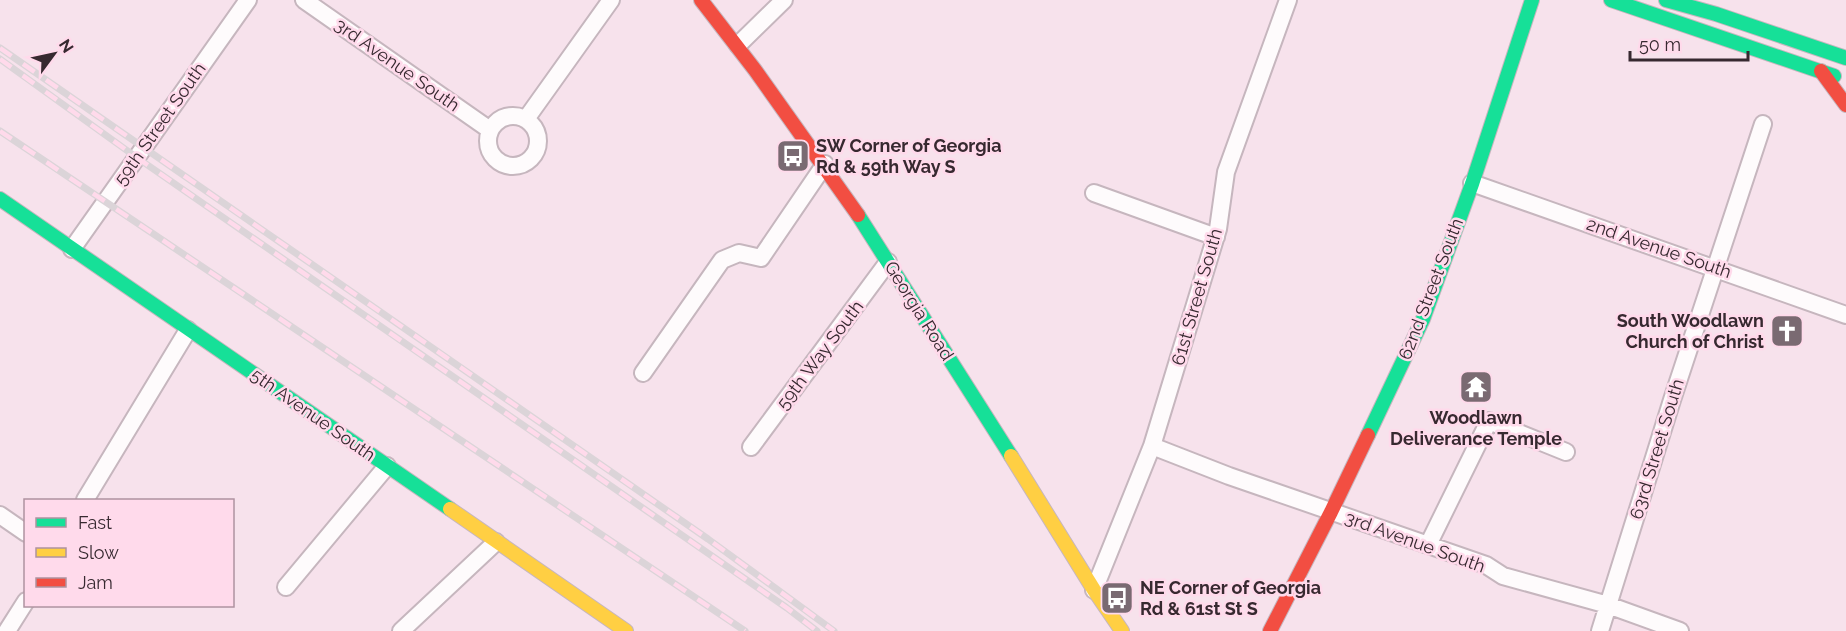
<svg xmlns="http://www.w3.org/2000/svg" width="1846" height="631" font-family="Raleway,sans-serif">
<style>
.lines{fill:none;stroke-linecap:round;stroke-linejoin:round}
.street-casing{stroke:#c6b6be;stroke-width:20}
.fast-casing{stroke:#c6b6be;stroke-width:16}
.slow-casing{stroke:#c6b6be;stroke-width:16}
.jam-casing{stroke:#c6b6be;stroke-width:16}
.street{stroke:#fefbfc;stroke-width:16}
.fast{stroke:#16e098;stroke-width:14}
.slow{stroke:#ffcf43;stroke-width:14}
.jam{stroke:#f24e42;stroke-width:14}
.rail-casing{stroke:#dbd4d8;stroke-width:7}
.rail{stroke:#ffdaeb;stroke-width:4.5;stroke-dasharray:14;stroke-linecap:butt}
.labels{text-anchor:middle;stroke-width:5;stroke-linejoin:round;paint-order:stroke}
.street-label{font-size:18px;fill:#372930;stroke:#ffdaeb}
.poi-label{font-size:18px;font-weight:bold;fill:#372930;stroke:#ffdaeb;text-anchor:start}
</style>
<rect width="100%" height="100%" fill="#f7e2ec"/>
<g class="lines">
<defs>
<path id="street" d="M304,0L490,130
M738,45L784,0
M488 141a25 25 0 1 1 50 0a25 25 0 1 1-50 0Z
M526,119L611,0
M1472,183L1846,315
M1094,193L1216,237
M72,249L248,0
M643,373L722,260L739,253L761,258L825,164
M1152,446L1229,476L1486,565L1503,576L1608,605L1680,631
M751,447L888,262
M85,500L188,330
M0,515L26,533
M1428,545L1489,421L1566,452
M286,587L387,466
M1094,590L1152,446L1218,229L1226,172L1288,0
M7,631L26,601
M401,631L496,542
M1600,631L1672,400L1763,124"/>
<path id="fast" d="M1611,0L1834,76
M1666,0L1716,14L1846,58
M0,199L450,509
M858,215L1011,456
M1368,435L1423,319L1472,184L1532,0"/>
<path id="slow" d="M1011,456L1094,590L1122,631
M450,509L626,631"/>
<path id="jam" d="M701,0L755,70L858,215
M1821,71L1846,105
M1270,631L1331,512L1368,435"/>
</defs>
<!-- street casing -->
<use href="#street" class="street-casing"/>
<!-- fast casing -->
<use href="#fast" class="fast-casing"/>
<!-- slow casing -->
<use href="#slow" class="slow-casing"/>
<!-- jam casing -->
<use href="#jam" class="jam-casing"/>
<!-- street -->
<use href="#street" class="street"/>
<!-- fast -->
<use href="#fast" class="fast"/>
<!-- slow -->
<use href="#slow" class="slow"/>
<!-- jam -->
<use href="#jam" class="jam"/>
<defs>
<path id="rail" d="M0,48L708,539L834,631
M0,59L136,157L787,608L817,631
M0,131L745,631"/>
</defs>
<!-- rail casing -->
<use href="#rail" class="rail-casing"/>
<!-- rail -->
<use href="#rail" class="rail"/>
</g>
<!-- icons -->
<defs>
<symbol id="bus-square" viewBox="-11 -11 22 22"><rect x="-9" y="-9" width="18" height="18" rx="4" fill="#7a6a72" stroke="#ffdaeb"/><path d="M-5-6H5V4H4V6H2V4H-2V6H-4V4H-5ZM-3.5-4V0h7V-4ZM-3.5 1.2v1.5H-2V1.2ZM2 1.2v1.5H3.5V1.2Z" fill="#fff"/></symbol>
<symbol id="church-square" viewBox="-11 -11 22 22"><rect x="-9" y="-9" width="18" height="18" rx="4" fill="#7a6a72" stroke="#ffdaeb"/><path d="M-1.2-6h2.4v3.5h3.3v2.4h-3.3V6h-2.4V-.1h-3.3v-2.4h3.3Z" fill="#fff"/></symbol>
<symbol id="temple-square" viewBox="-11 -11 22 22"><rect x="-9" y="-9" width="18" height="18" rx="4" fill="#7a6a72" stroke="#ffdaeb"/><path d="M0-6L5-2H3V0L6.5 2.5H4V6H1.5V3h-3V6H-4V2.5H-6.5L-3 0V-2H-5Z" fill="#fff"/></symbol>
</defs>
<g fill-rule="evenodd">
<use href="#bus-square" x="774" y="137" width="38" height="38"/>
<use href="#church-square" x="1768" y="312" width="38" height="38"/>
<use href="#temple-square" x="1457" y="368" width="38" height="38"/>
<use href="#bus-square" x="1098" y="579" width="38" height="38"/>
</g>
<g class="labels">
<!-- street labels -->
<g class="street-label">
<text transform="translate(397 65) rotate(35)" y="6">3rd Avenue South</text>
<text transform="translate(160 124) rotate(-55)" y="6">59th Street South</text>
<text transform="translate(1659 248) rotate(19)" y="6">2nd Avenue South</text>
<text transform="translate(1431 289) rotate(-69)" y="6">62nd Street South</text>
<text transform="translate(1197 297) rotate(-74)" y="6">61st Street South</text>
<text transform="translate(919 311) rotate(58)" y="6">Georgia Road</text>
<text transform="translate(820 355) rotate(-53)" y="6">59th Way South</text>
<text transform="translate(313 415) rotate(35)" y="6">5th Avenue South</text>
<text transform="translate(1657 449) rotate(-73)" y="6">63rd Street South</text>
<text transform="translate(1415 542) rotate(20)" y="6">3rd Avenue South</text>
</g>
<!-- poi labels -->
<g class="poi-label">
<text x="816" y="152">SW Corner of Georgia<tspan x="816" dy="21">Rd &amp; 59th Way S</tspan></text>
<text x="1764" y="327" text-anchor="end">South Woodlawn<tspan x="1764" dy="21">Church of Christ</tspan></text>
<text x="1476" y="424" text-anchor="middle">Woodlawn<tspan x="1476" dy="21">Deliverance Temple</tspan></text>
<text x="1140" y="594">NE Corner of Georgia<tspan x="1140" dy="21">Rd &amp; 61st St S</tspan></text>
</g>
</g>
<!-- legend -->
<rect x="24" y="499" width="210" height="108" fill="#ffdaeb" stroke="#af93a0" stroke-width="1.5"/>
<rect x="36" y="518" width="30" height="9" fill="#16e098" stroke="#af93a0" stroke-width="1.5"/>
<text x="78" y="529" font-size="18" fill="#372930">Fast</text>
<rect x="36" y="548" width="30" height="9" fill="#ffcf43" stroke="#af93a0" stroke-width="1.5"/>
<text x="78" y="559" font-size="18" fill="#372930">Slow</text>
<rect x="36" y="578" width="30" height="9" fill="#f24e42" stroke="#af93a0" stroke-width="1.5"/>
<text x="78" y="589" font-size="18" fill="#372930">Jam</text>
<!-- north arrow -->
<g transform="translate(54 54) rotate(57)" stroke="#ffdaeb" stroke-width="4.5" paint-order="stroke">
<path d="M0-4.5L10 22L0 15L-10 22Z" fill="#372930"/>
<text y="-9" font-size="16" font-weight="bold" text-anchor="middle" fill="#372930">N</text>
</g>
<!-- scale -->
<path d="M1630 51v9h118v-9" fill="none" stroke="#372930" stroke-width="3"/>
<text x="1639" y="51" font-size="18" fill="#372930" stroke="#ffdaeb" stroke-width="4.5" paint-order="stroke">50 m</text>
</svg>
